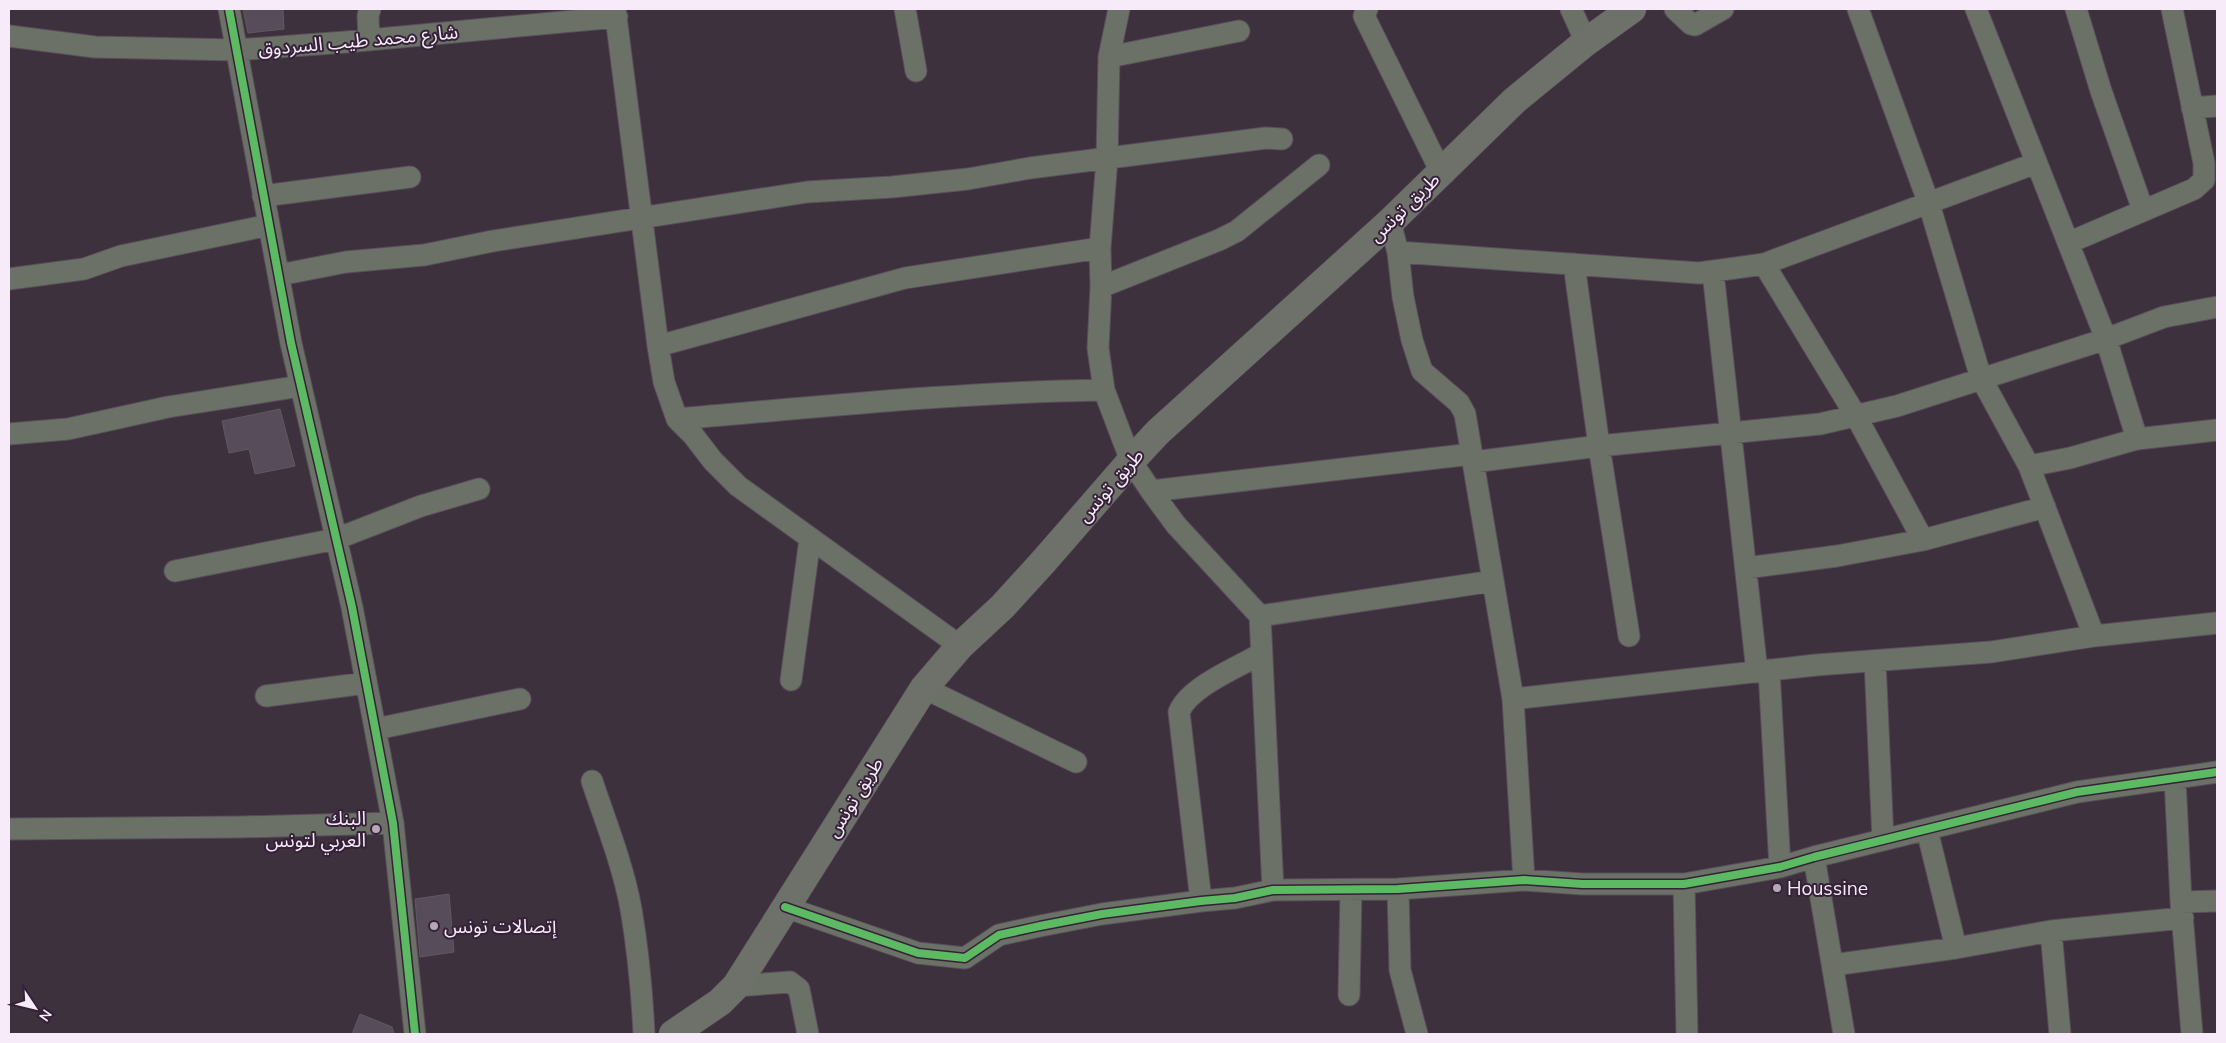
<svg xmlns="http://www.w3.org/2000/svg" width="2226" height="1043" font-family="Mulish,'Noto Sans Arabic',sans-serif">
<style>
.building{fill:#574c59;stroke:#615862}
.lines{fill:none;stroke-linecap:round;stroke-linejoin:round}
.minor-casing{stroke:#594f5a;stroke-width:23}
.major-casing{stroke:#594f5a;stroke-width:29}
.minor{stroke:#6c7167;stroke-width:21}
.major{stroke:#6e7169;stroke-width:28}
.cycleway-casing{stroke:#352138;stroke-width:11}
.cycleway{stroke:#5cba63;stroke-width:8}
.poi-dot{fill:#b6a9b7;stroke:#352138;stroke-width:2}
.labels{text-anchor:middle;stroke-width:4;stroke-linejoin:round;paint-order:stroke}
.street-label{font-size:19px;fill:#f7eaf9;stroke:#352138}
.poi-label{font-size:19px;fill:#f7eaf9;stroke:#352138;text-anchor:start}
</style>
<rect width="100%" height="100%" fill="#3c313d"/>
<!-- building -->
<path class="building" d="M243,9H283L284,29L248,33Z
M280,409L295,466L255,474L249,449L229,453L222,421Z
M449,894L454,952L420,957L415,899Z
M360,1014L392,1027L394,1034H352Z"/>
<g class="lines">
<defs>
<path id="minor" d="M229,9L291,343L352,607L393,823L415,1034
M615,9L658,346L664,382L677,419L693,435L713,461L738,486L960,646
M905,9L916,71
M1119,9L1109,57L1107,159L1100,248L1101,287L1098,348L1104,390L1131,461L1151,491L1176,525L1260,616L1273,890
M1367,9L1364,16L1441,172
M1571,9L1586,42
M1675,9L1691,24L1695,25L1723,9
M1858,9L1929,204L1981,378L2029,466L2094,636
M1976,9L2106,339L2137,439L2070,458L2029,466
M2076,9L2101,91L2143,210
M9,36L95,47L236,50L346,42L617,17
M369,40L368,16L370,9
M1109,57L1239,31
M2192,108L2217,106
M263,196L410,177
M1390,222L1398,252L1403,297L1412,340L1422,371L1459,403L1465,414L1513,699L1524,880
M2068,243L2194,189L2204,180V163L2172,9
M1398,252L1699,273L1764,264L2036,163
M1574,264L1599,446L1629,636
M1764,264L1856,416L1923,540
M1713,272L1757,672
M279,275L346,262L424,255L493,241L807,192L892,187L968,179L1030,168L1266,138L1282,139
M9,279L84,269L121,256L269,225
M1101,287L1219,240L1237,231L1319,165
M658,346L905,278L1100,248
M677,419C819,407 961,392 1104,390
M9,434L68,429L168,407L301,386
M2137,439L2217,430
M1473,462L1599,446L1820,424L1897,406L2106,339L2164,317L2217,307
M1151,491L1472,454
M1746,568L1837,556L1923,540L2045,507
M175,571L336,539L421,506L479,489
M1260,616L1493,581
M1875,661L1883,840
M1769,670L1780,867
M791,680L810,539
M924,688L1076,762
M266,696L366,683
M1513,699L1816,665L1991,652L2094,636L2217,623
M376,729L520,699
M2175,778L2181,902L2192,1034
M592,781C606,823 623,865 631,909C638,950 642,992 644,1034
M9,829L240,827L393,823
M1927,830L1956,948
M1814,857L1844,1034
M1684,884L1687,1034
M1398,889L1400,970L1417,1034
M1201,901L1179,712C1189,687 1238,667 1261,654
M2181,902L2217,901
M785,907L918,953L965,958L999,935L1040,926L1102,914L1201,901L1235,898L1273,890L1398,889L1524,880L1582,884H1684L1780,867L1814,857L2077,792L2217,772
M2051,931L2060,1034
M1833,965L1956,948L2051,931L2183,918
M736,986L790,982L799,989L808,1034
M1349,995L1351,891"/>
<path id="major" d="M673,1034L720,1002L736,986L924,688L960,646L1003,606L1044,561L1131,461L1158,432L1390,222L1515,100L1586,42L1632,9"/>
</defs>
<!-- minor casing -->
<use href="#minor" class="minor-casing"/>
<!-- major casing -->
<use href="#major" class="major-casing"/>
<!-- minor -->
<use href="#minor" class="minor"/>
<!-- major -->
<use href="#major" class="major"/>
<defs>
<path id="cycleway" d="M229,9L291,343L352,607L393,823L415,1034
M785,907L918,953L965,958L999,935L1040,926L1102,914L1201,901L1235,898L1273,890L1398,889L1524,880L1582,884H1684L1780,867L1814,857L2077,792L2217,772"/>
</defs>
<!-- cycleway casing -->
<use href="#cycleway" class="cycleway-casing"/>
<!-- cycleway -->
<use href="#cycleway" class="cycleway"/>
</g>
<!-- markers -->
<g class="poi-dot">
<circle cx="376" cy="829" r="5"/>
<circle cx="1777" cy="888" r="5"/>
<circle cx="434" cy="926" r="5"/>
</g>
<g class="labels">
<!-- street labels -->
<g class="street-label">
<text transform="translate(358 40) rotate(-5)" y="7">شارع محمد طيب السردوق</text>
<text transform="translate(1404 207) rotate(-44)" y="7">طريق تونس</text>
<text transform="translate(1110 485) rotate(-49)" y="7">طريق تونس</text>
<text transform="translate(854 797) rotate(-58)" y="7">طريق تونس</text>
</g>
<!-- poi labels -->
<g class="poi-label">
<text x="366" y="825" text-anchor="end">البنك<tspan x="366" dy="22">العربي لتونس</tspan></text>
<text x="1787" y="895">Houssine</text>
<text x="444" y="933">إتصالات تونس</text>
</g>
</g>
<!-- border -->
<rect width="2226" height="1043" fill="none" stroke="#f7eaf9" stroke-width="20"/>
<!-- north arrow -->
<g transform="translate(35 1008) rotate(125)" stroke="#352138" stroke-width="4" paint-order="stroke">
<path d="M0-4L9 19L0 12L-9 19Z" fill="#f7eaf9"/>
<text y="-8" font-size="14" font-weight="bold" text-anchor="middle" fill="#f7eaf9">N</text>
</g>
</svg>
